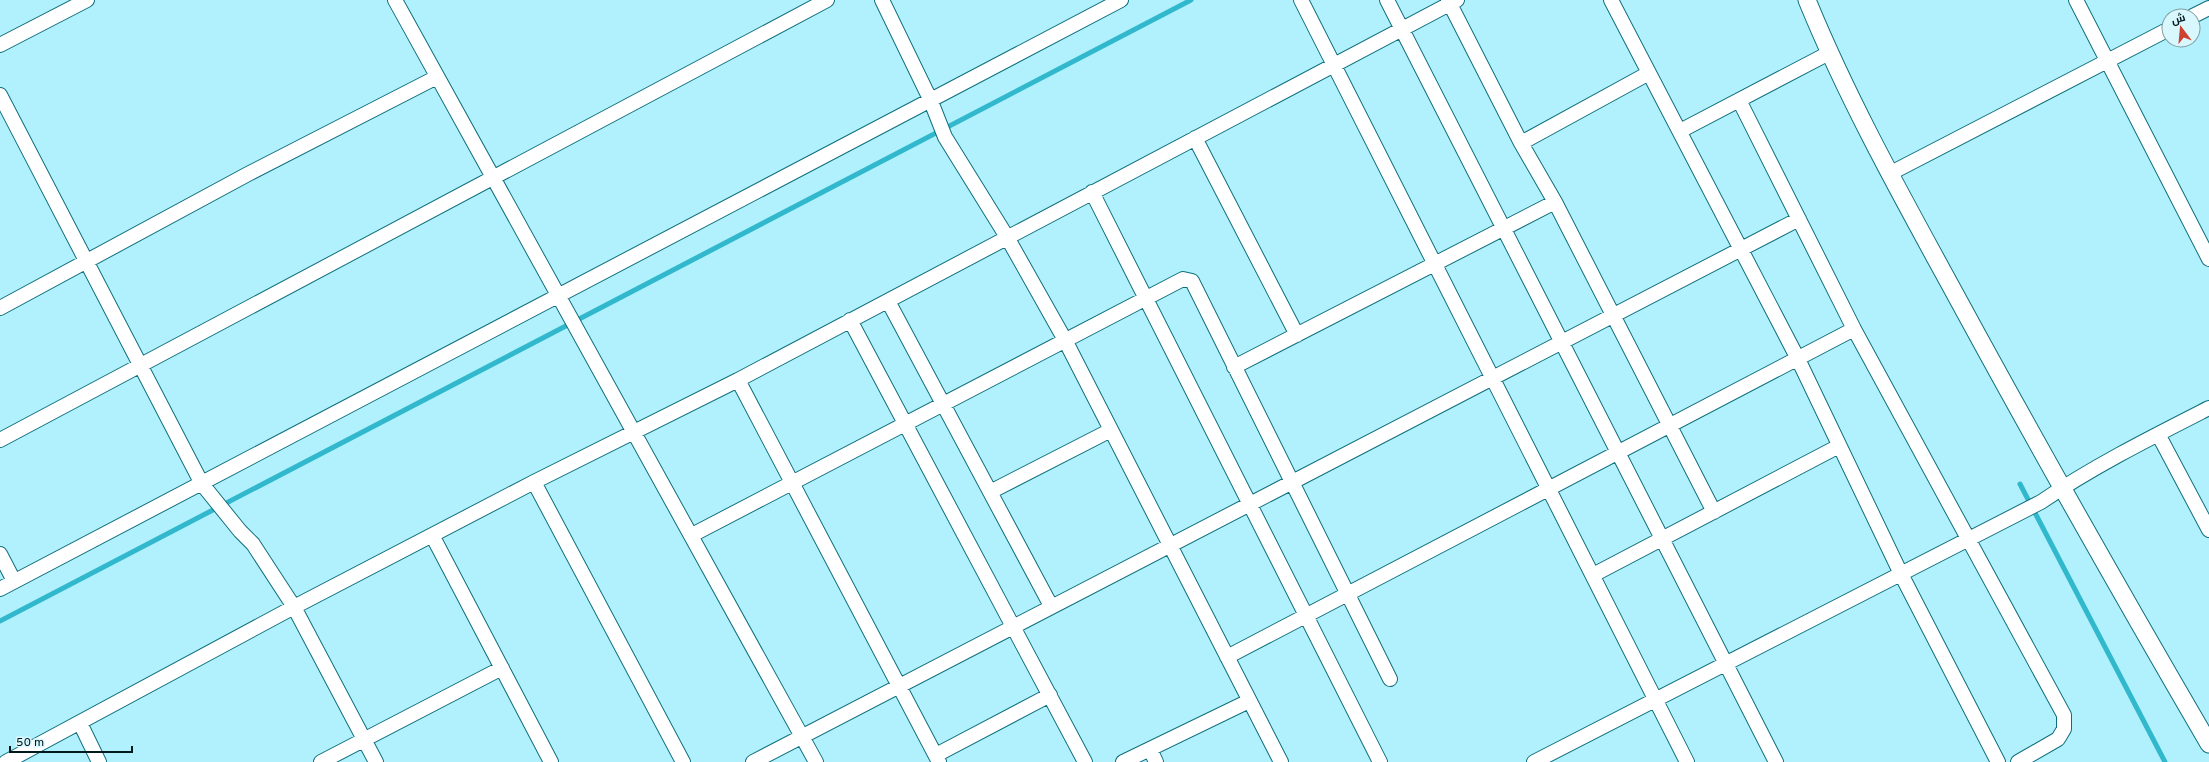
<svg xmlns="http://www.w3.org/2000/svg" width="2209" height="762" font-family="Overpass,Cairo,sans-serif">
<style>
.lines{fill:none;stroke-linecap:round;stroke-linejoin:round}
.stream{stroke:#32b8cd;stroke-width:5}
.minor-casing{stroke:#106f7d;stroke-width:16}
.tertiary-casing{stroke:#106f7d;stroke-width:19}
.minor{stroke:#fff;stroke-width:14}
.tertiary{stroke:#fff;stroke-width:17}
</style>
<rect width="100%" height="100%" fill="#b1f1fd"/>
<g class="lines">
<!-- stream -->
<path class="stream" d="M2020,484L2165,762
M0,621L1191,0"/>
<defs>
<path id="minor" d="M395,0L816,762
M882,0L930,99L945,137L1007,237L1065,340L1281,762
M1301,0L1687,762
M1387,0L1776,762
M1448,0L1521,143L1555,202L1714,512
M1611,0L1798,359L1901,574L1998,762
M2076,0L2209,259
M2193,16L2209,8
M0,45L87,0
M0,95L202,484L240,531L253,544L294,607L376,762
M1739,100L1854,329L2064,715V729L2058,739L2018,762
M1680,131L1829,53
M1195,138L1297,335
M1521,143L1649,73
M1889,174L2169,29
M1092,192L1380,762
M888,301L1051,606
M0,308L248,174L437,77
M850,320L1085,762
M1234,367L1555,202
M738,380L939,762
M2158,434L2209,530
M0,440L827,0
M534,482L683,762
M990,492L1111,430
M432,535L551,762
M692,535L1183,279L1192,281L1390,679
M0,554L14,581
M1593,575L1839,446
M0,589L1121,0
M1227,657L1854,329
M80,723L99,762
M1150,749L1156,762
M936,755L1050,695
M6,762L294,607L534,482L738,380L1457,0
M321,762L502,668
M753,762L1799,219
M1123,762L1249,701
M1534,762L2041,502C2094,466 2152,437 2209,408"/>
<path id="tertiary" d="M1807,0C1850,105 1906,204 1960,303C2041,452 2124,598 2209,744"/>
</defs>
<!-- minor casing -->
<use href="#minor" class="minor-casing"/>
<!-- tertiary casing -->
<use href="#tertiary" class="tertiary-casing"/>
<!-- minor -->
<use href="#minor" class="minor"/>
<!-- tertiary -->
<use href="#tertiary" class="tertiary"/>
</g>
<!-- north arrow -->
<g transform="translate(2181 28) rotate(344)"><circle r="19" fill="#d9f8fe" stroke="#829fa4"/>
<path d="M0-3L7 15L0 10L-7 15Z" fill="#ce4130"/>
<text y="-6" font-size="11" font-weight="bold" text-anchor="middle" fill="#00191d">ش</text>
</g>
<!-- scale -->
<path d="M10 746v6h122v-6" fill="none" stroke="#00191d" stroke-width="2"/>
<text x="16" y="746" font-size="12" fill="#00191d" stroke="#d9f8fe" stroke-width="3" paint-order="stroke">50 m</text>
</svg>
